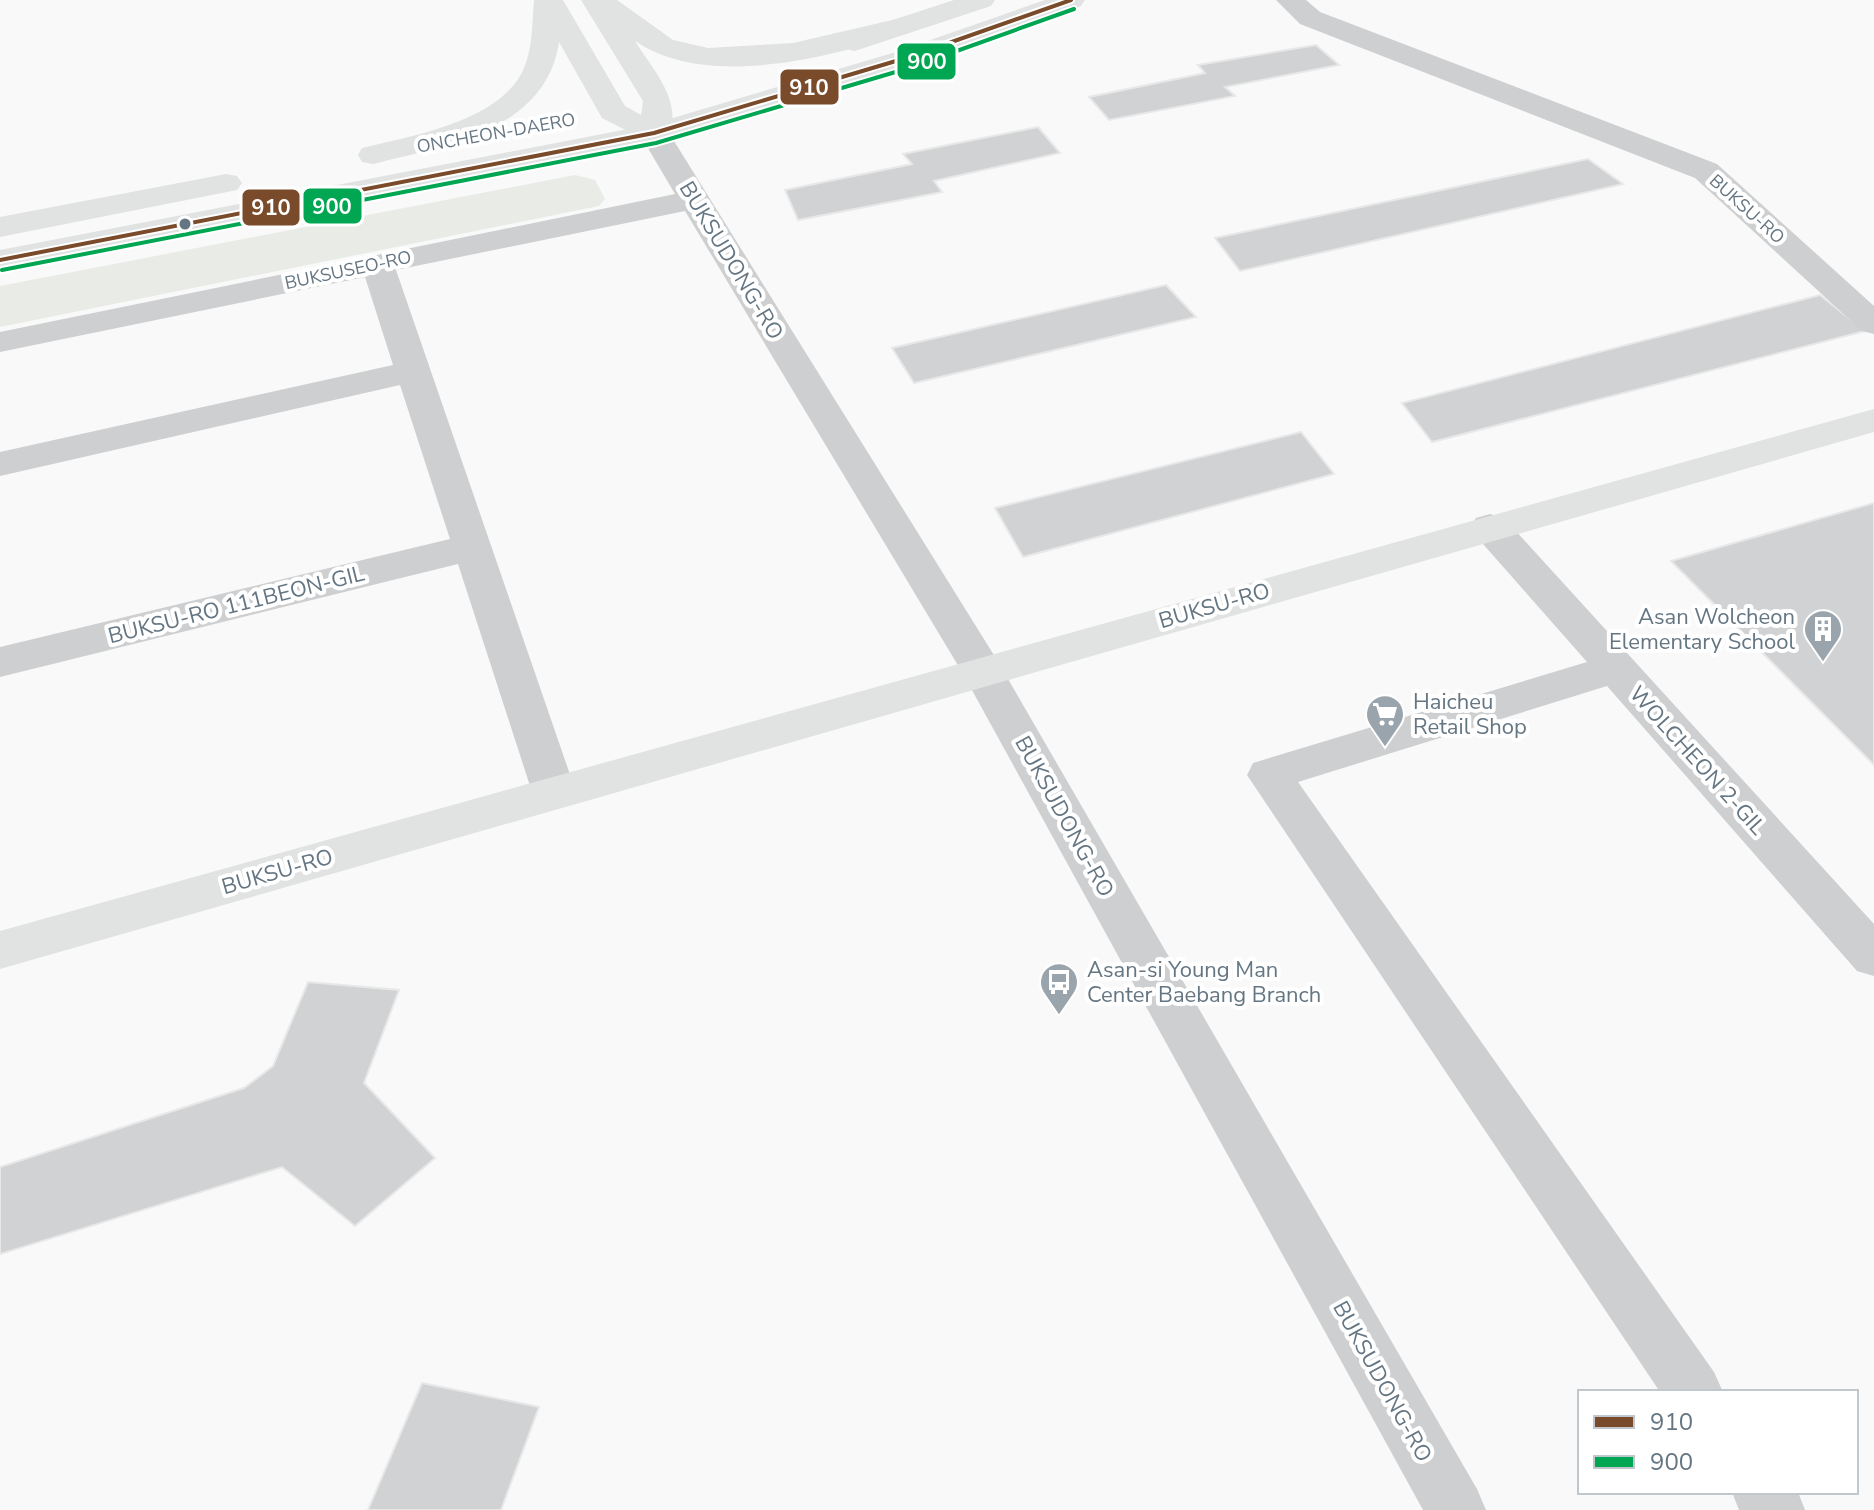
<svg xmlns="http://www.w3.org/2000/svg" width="1874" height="1510" font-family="'Nunito Sans',sans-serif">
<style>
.green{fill:#e8ebe6}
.building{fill:#d0d2d3;stroke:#e8e8e8;stroke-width:2}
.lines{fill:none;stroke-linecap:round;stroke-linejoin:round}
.street{fill:#cecfd0;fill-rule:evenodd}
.secondary{fill:#e1e2e2;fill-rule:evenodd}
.highway{fill:#e1e2e2;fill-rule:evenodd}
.bus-1-casing{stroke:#fff;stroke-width:8}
.bus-2-casing{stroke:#fff;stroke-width:8}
.bus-1{stroke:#7a4b2a;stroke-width:4}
.bus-2{stroke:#00a651;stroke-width:4}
.bus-dot{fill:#657683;stroke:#fff;stroke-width:3}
.labels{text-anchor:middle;stroke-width:8;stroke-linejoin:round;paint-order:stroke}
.far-street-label{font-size:18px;fill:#657683;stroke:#fff}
.street-label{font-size:22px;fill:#657683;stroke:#fff}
.poi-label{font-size:22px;fill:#657683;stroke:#fff;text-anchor:start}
.line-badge{stroke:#fff;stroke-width:3}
.badge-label{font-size:22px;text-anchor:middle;font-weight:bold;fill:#fff}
</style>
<rect width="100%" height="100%" fill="#f9f9f9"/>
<!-- green -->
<path class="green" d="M575,175L595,180L605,199L599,206L0,327V286Z"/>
<!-- building -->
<path class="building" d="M1316,45L1339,65L1225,87L1235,96L1109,120L1089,97L1205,73L1198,65Z
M1038,127L1060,153L934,181L942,192L798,220L785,190L912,164L903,154Z
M1588,159L1623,184L1240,271L1215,238Z
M1166,285L1196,317L914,383L892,348Z
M1820,295L1865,331L1432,442L1402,403Z
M1301,432L1334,474L1023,557L995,508Z
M1874,503V765L1671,561Z
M308,982L399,990L364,1083L435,1158L355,1226L282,1167L0,1254V1167L244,1088L273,1066Z
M422,1383L539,1407L501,1510H368Z"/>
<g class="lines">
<!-- street -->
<path class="street" d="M1276,0H1306L1320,12L1717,164L1874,306V334L1862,331L1695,178L1300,24Z
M654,124L665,127L669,133L997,660L1477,1489L1486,1510H1423L962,672L685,211L396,270L576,792L570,804L554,809L538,804L532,792L458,564L0,677V647L450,539L400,385L0,476V452L393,365L365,277L0,352V332L675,194L639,133L643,127Z
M1490,514L1504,518L1874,924V976L1857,971L1607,686L1298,782L1714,1372L1723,1392H1660L1247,775L1253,763L1587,662L1476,536L1470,527L1476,518Z
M1732,1492H1798L1805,1510H1739Z"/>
<!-- secondary -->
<path class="secondary" d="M954,0H995L991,6L864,48L854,51L844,48L840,42L844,36Z
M1045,0H1085L1081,6L916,64L654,142L0,270V250L649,125L896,52Z
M226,174L237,176L242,183L237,190L0,237V217Z
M1874,409V432L0,969V931Z"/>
<!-- highway -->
<path class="highway" d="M534,0H563L625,106L641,115L643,101L581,0H617L673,40L708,48L793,43L901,18L911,20L915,26L911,32C831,56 709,91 635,41C652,69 688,106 665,139L654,142L643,139L602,118L559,42C546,131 445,146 373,164L362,162L358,155L362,148C412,136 502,121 524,68C533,47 532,22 534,0Z"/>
<defs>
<path id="bus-1" d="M0,260L654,133L906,58L1071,0"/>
<path id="bus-2" d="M2,270L656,143L909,68L1074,9"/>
</defs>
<!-- bus-1 casing -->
<use href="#bus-1" class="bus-1-casing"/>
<!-- bus-2 casing -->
<use href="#bus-2" class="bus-2-casing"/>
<!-- bus-1 -->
<use href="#bus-1" class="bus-1"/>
<!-- bus-2 -->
<use href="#bus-2" class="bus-2"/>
</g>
<!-- icons -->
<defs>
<symbol id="building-pin" viewBox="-11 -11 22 30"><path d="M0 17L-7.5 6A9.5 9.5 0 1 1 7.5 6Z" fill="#99a4ac" stroke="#fff"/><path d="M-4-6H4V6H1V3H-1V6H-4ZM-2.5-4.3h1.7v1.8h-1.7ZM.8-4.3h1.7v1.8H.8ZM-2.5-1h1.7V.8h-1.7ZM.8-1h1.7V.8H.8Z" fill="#fff"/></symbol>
<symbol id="supermarket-pin" viewBox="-11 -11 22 30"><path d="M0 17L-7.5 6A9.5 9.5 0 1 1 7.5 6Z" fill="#99a4ac" stroke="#fff"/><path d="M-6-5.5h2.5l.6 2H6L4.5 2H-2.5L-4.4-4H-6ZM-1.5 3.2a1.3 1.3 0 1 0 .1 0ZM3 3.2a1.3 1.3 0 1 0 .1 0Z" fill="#fff"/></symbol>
<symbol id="bus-pin" viewBox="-11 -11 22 30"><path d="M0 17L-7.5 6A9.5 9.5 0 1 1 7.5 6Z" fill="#99a4ac" stroke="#fff"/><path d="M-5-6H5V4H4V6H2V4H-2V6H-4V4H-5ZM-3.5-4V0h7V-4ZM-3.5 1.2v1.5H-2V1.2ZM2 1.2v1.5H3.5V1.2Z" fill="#fff"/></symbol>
</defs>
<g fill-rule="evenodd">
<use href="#building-pin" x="1801" y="607" width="44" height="60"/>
<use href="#supermarket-pin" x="1363" y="692" width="44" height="60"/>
<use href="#bus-pin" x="1037" y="960" width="44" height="60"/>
</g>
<!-- markers -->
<circle class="bus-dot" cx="185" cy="224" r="7"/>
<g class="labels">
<!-- far-street labels -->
<g class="far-street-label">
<text transform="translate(496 133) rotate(-10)" y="6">ONCHEON-DAERO</text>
<text transform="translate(1747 209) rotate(42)" y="6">BUKSU-RO</text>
<text transform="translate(348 270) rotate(-12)" y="6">BUKSUSEO-RO</text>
</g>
<!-- street labels -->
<g class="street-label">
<text transform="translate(732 260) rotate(59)" y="8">BUKSUDONG-RO</text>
<text transform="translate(236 604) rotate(-14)" y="8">BUKSU-RO 111BEON-GIL</text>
<text transform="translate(1214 605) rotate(-16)" y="8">BUKSU-RO</text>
<text transform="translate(1698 760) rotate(48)" y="8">WOLCHEON 2-GIL</text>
<text transform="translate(1065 816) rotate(61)" y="8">BUKSUDONG-RO</text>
<text transform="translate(277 871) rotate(-16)" y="8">BUKSU-RO</text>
<text transform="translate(1383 1381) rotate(61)" y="8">BUKSUDONG-RO</text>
</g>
<!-- poi labels -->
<g class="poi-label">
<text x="1795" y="624" text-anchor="end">Asan Wolcheon<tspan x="1795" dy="25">Elementary School</tspan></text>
<text x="1413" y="709">Haicheu<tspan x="1413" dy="25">Retail Shop</tspan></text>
<text x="1087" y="977">Asan-si Young Man<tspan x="1087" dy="25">Center Baebang Branch</tspan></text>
</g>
</g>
<g class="line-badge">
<rect x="896" y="42" width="61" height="39" rx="8" fill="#00a651"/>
<rect x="779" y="68" width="61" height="38" rx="8" fill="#7a4b2a"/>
<rect x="302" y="187" width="61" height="38" rx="8" fill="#00a651"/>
<rect x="241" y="188" width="60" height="39" rx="8" fill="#7a4b2a"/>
</g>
<g class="badge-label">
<text x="927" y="69">900</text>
<text x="809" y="95">910</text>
<text x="332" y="214">900</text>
<text x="271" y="215">910</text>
</g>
<!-- legend -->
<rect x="1578" y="1390" width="280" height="104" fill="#ffffff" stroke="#c1c8cd" stroke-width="2"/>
<rect x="1594" y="1416" width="40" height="12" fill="#7a4b2a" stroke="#c1c8cd" stroke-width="2"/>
<text x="1650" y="1430" font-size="24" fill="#657683">910</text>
<rect x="1594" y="1456" width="40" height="12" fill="#00a651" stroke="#c1c8cd" stroke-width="2"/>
<text x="1650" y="1470" font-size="24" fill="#657683">900</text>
</svg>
